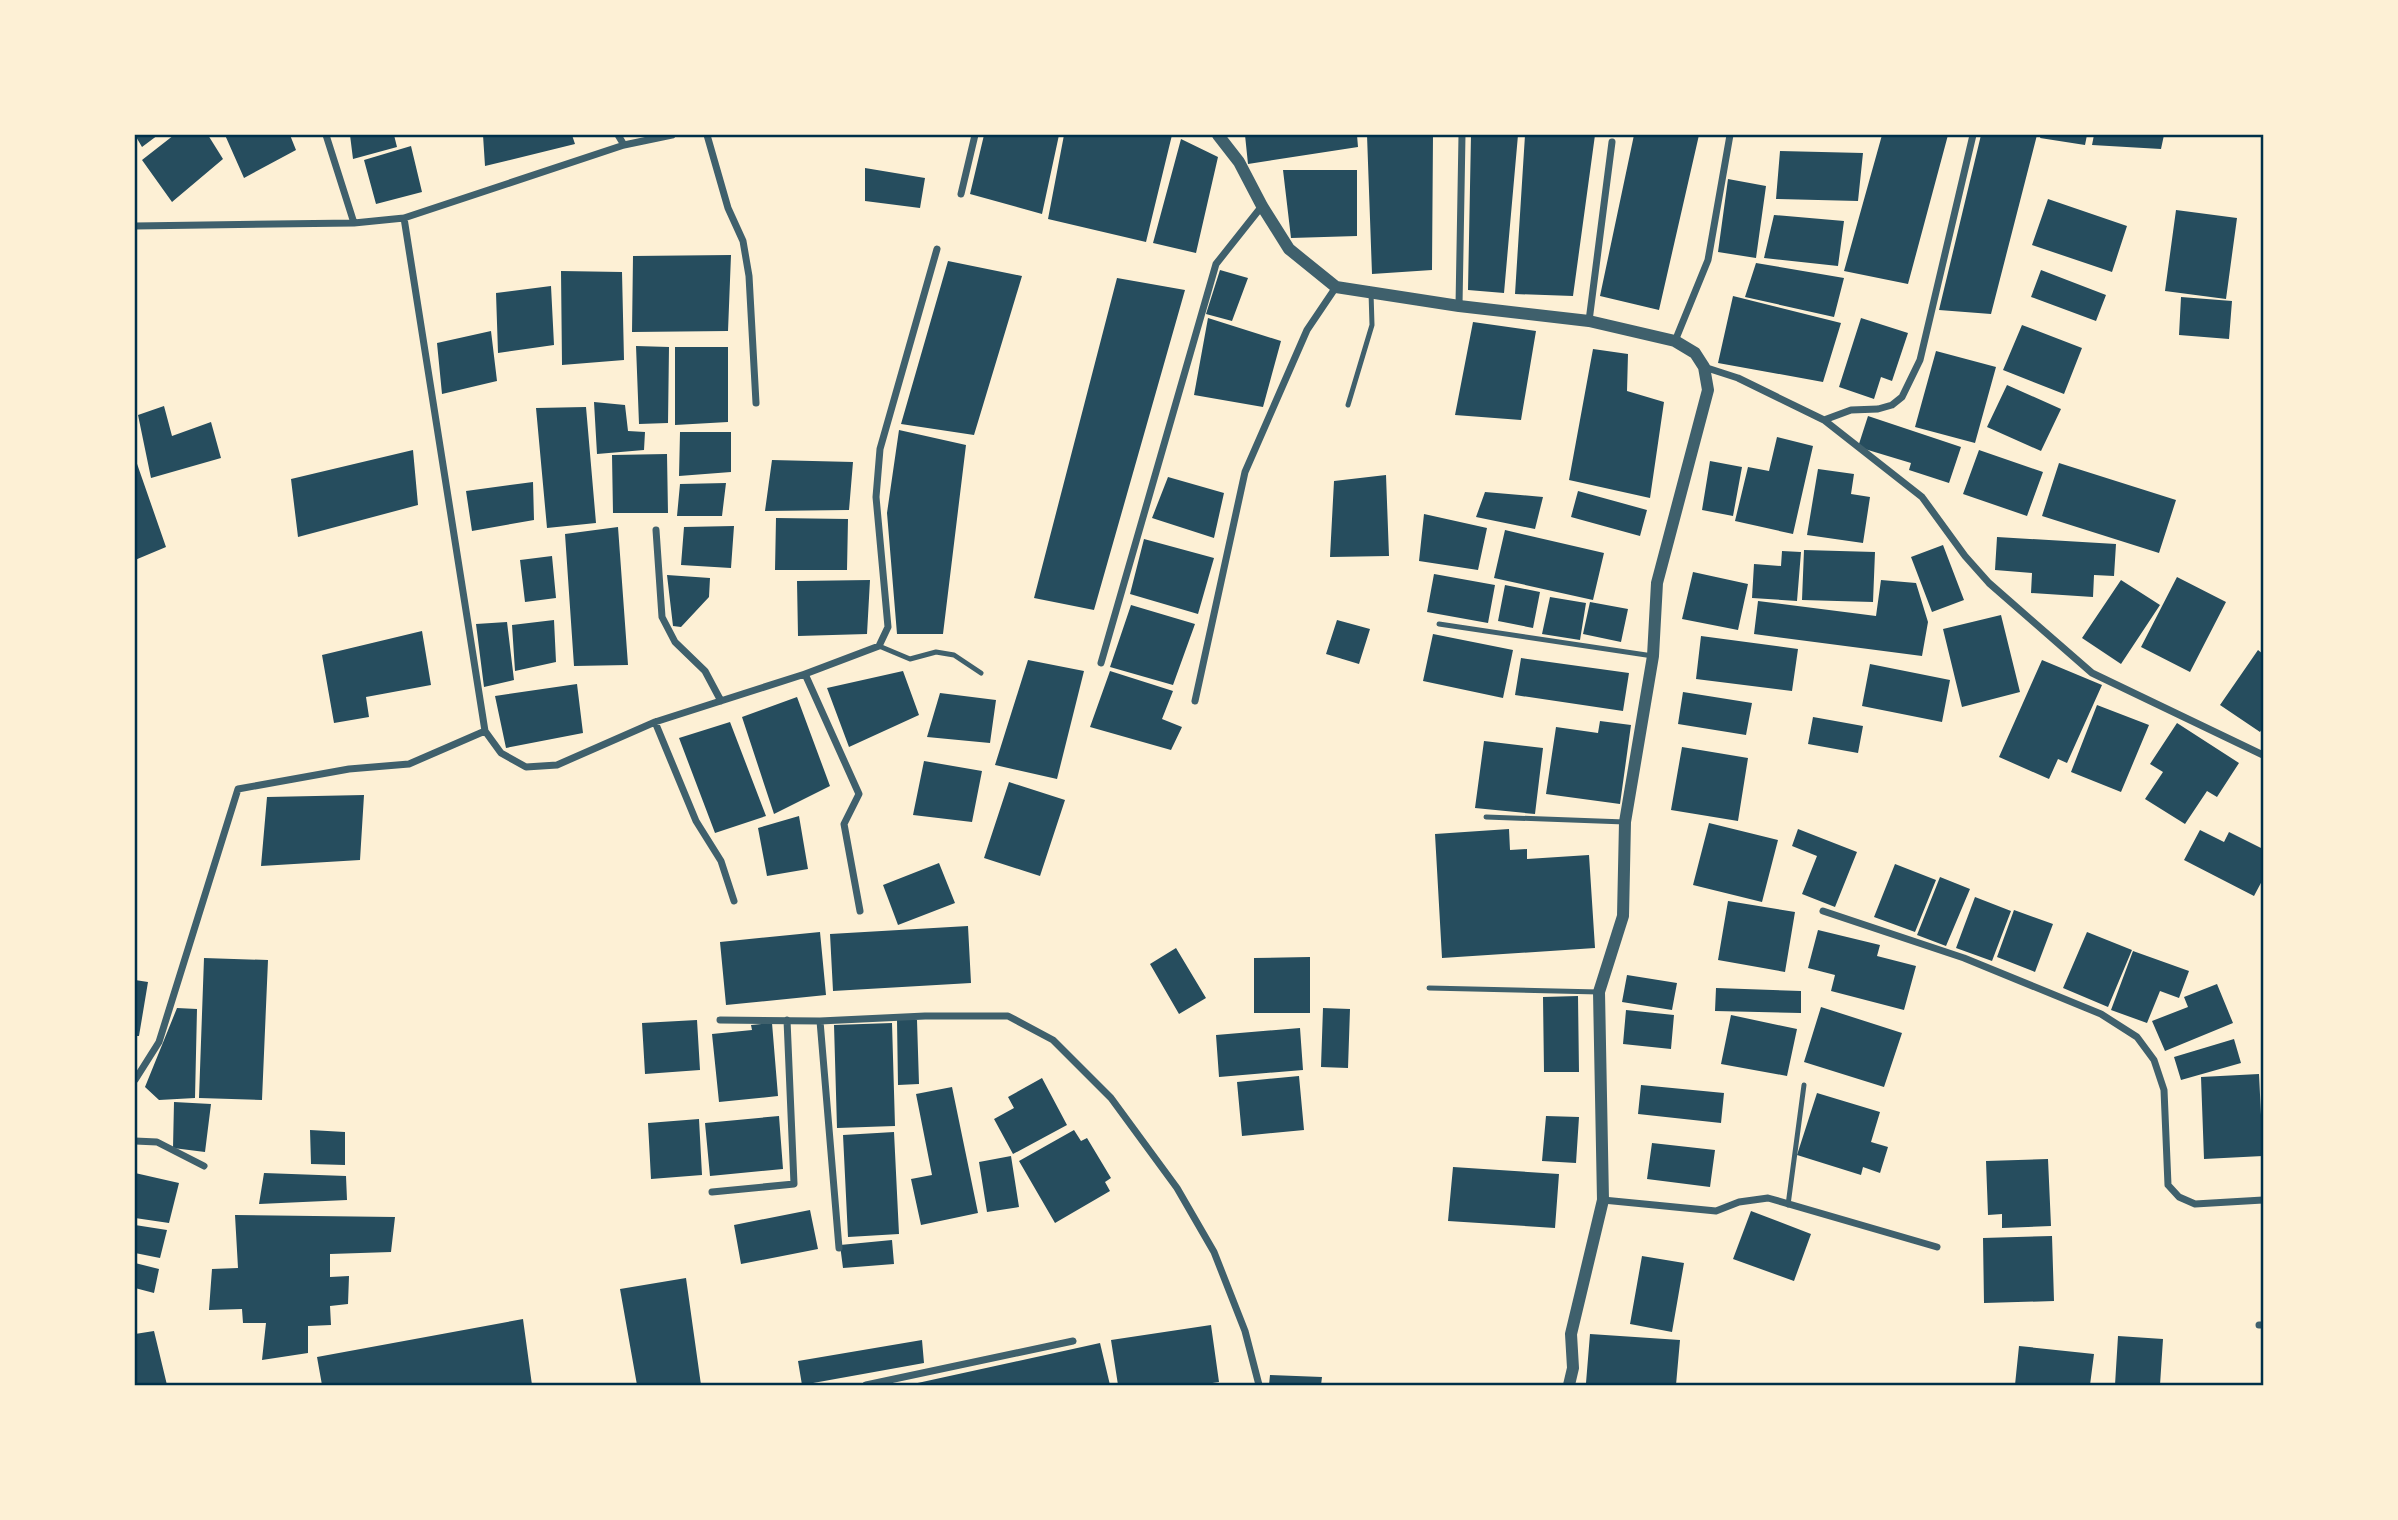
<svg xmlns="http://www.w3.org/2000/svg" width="2398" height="1520" font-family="Commissioner,sans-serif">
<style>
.building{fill:#264d5e}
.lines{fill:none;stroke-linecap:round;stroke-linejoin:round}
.service{stroke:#3f606c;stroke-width:5}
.minor{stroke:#3f606c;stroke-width:7}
.tertiary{stroke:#3f606c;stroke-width:12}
.neatline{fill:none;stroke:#003049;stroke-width:2.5}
</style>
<rect width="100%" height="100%" fill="#fdf0d5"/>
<!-- building -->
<path class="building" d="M135,135H158L142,147Z
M174,135H208L223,159L172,202L142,160Z
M225,135H290L296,150L244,178Z
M350,135H394L397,147L353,159Z
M483,135H572L575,144L485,166Z
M984,135H1059L1042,214L970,194Z
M1064,135H1172L1146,242L1048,219Z
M1245,135H1357L1358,147L1248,164Z
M1367,135H1433L1432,270L1372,274Z
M1471,135H1518L1504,293L1468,290Z
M1525,135H1595L1573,296L1515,294Z
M1634,135H1699L1659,310L1600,296Z
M1882,135H1948L1908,284L1844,271Z
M1981,135H2037L1991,314L1939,310Z
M2041,135H2087L2085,145L2040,138Z
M2094,135H2164L2161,149L2092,145Z
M1181,139L1218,157L1196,253L1153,243Z
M411,146L422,192L376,204L364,160Z
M1780,151L1863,153L1858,201L1776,199Z
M865,168L925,178L920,208L865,201Z
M1283,170H1357V236L1291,238Z
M1728,179L1766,186L1756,258L1718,252Z
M2048,199L2127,226L2112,272L2032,245Z
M2176,210L2237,218L2226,299L2165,291Z
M1774,215L1844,221L1838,266L1764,258Z
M731,255L728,331L632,332L633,256Z
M948,261L1022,276L974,435L901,424Z
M1756,263L1844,278L1834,317L1745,297Z
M1220,270L1248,278L1232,321L1206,314Z
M2041,270L2106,295L2096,321L2031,297Z
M561,271L622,272L624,360L562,365Z
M1117,278L1185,290L1094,610L1034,598Z
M551,286L554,345L498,353L496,293Z
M1733,296L1841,323L1823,382L1718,363Z
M2181,297L2232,301L2229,339L2179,335Z
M1208,318L1281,341L1263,407L1194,395Z
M1861,318L1908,333L1892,381L1881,377L1874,399L1839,387Z
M1473,322L1536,331L1521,420L1455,415Z
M2022,325L2082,348L2064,394L2003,370Z
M491,331L497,381L442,394L437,343Z
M636,346L669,347L668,423L639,424Z
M675,347H728V422L675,425Z
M1593,349L1628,354L1627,391L1664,402L1650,498L1569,480Z
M1936,351L1996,367L1975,443L1915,427Z
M2007,385L2061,409L2041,451L1987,427Z
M594,402L625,405L628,431L645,432L644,450L597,454Z
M164,406L172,436L211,422L221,458L151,478L138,415Z
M586,407L596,523L547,528L536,408Z
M1868,416L1961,447L1949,483L1909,470L1911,463L1858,447Z
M899,430L966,445L943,634H897L887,513Z
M680,432H731V472L679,476Z
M1777,437L1813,446L1793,534L1735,521L1748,467L1769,471Z
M413,450L418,505L298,537L291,479Z
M1979,450L2043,472L2027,516L1963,494Z
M667,454L668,513H613L612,455Z
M135,458L166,547L135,560Z
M772,460L853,462L849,510L765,511Z
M1710,461L1742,467L1733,516L1702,510Z
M2059,463L2176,500L2159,553L2042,516Z
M1818,469L1854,474L1851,494L1870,497L1863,543L1807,535Z
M1386,475L1389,556L1330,557L1334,481Z
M1168,477L1224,493L1214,538L1152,518Z
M533,482L534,520L472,531L466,491Z
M726,483L722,516H677L680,484Z
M1578,491L1647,510L1640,536L1571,517Z
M1485,492L1543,497L1535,529L1476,517Z
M1424,514L1487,528L1478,570L1419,561Z
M776,518L848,519L847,570H775Z
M734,526L731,568L681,565L684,527Z
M618,527L628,665L574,666L565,534Z
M1505,530L1604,553L1593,600L1494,578Z
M1997,537L2116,544L2114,576L2094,575L2093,597L2031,593L2032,573L1995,570Z
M1144,539L1214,558L1198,614L1130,594Z
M1943,545L1964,600L1932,612L1911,557Z
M1804,550L1875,552L1873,602L1802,600Z
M1782,551L1801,552L1797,601L1752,598L1754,564L1781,566Z
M552,556L556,598L525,602L520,560Z
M1693,572L1748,584L1738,630L1682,619Z
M1434,574L1495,585L1488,623L1427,612Z
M667,575L710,578L709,597L681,627L673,626Z
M2177,577L2226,602L2190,672L2141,647Z
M870,580L867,634L798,636L797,581Z
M1881,580L1916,583L1928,622L1922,656L1754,634L1758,601L1876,616Z
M2121,580L2160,605L2121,664L2082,638Z
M1505,585L1540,592L1533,628L1498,621Z
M1550,597L1586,603L1580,640L1542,634Z
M1590,602L1628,609L1621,642L1583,634Z
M1131,605L1195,624L1173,685L1110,667Z
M2001,615L2020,692L1962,707L1943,629Z
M554,620L556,662L515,671L512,625Z
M1337,620L1370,629L1359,664L1326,654Z
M507,622L514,680L484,687L476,624Z
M422,631L431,685L366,697L369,717L334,723L322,655Z
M1433,634L1513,650L1503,698L1423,681Z
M1701,636L1798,649L1792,691L1696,679Z
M2258,650L2263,654V727L2260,732L2220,705Z
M1521,658L1629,673L1623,711L1515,695Z
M1028,660L1084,671L1057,779L995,765Z
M2042,660L2102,685L2067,763L2058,759L2049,779L1999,757Z
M1870,664L1950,680L1942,722L1862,706Z
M903,671L919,715L849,747L827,688Z
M1110,671L1173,691L1162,719L1182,727L1171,750L1090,727Z
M577,684L583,733L506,748L495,696Z
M1683,692L1752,703L1746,735L1678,724Z
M940,693L996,700L990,743L927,737Z
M797,697L830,786L774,814L742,717Z
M2097,705L2149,725L2121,792L2071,772Z
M1813,717L1863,726L1858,753L1808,744Z
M1600,721L1631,725L1620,804L1546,794L1556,727L1598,733Z
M730,722L766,816L715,833L679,738Z
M2177,723L2239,763L2217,797L2207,791L2185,824L2145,799L2163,772L2150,764Z
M1484,741L1543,748L1535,814L1475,808Z
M1682,747L1748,758L1738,821L1671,810Z
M924,761L982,771L972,822L913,815Z
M1009,782L1065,800L1040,876L984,858Z
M364,795L360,860L261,866L267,797Z
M799,816L808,869L767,876L758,828Z
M1709,823L1778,840L1762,902L1693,885Z
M1509,829L1510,850L1527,849V859L1589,855L1595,948L1442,958L1435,834Z
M1798,829L1857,852L1835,907L1802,894L1817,856L1792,846Z
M2200,830L2224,842L2229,832L2263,849V879L2254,896L2184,860Z
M939,863L955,903L898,925L883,885Z
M1895,864L1936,880L1915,932L1874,917Z
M1940,877L1970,889L1946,946L1917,935Z
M1975,897L2011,911L1992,961L1956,948Z
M1728,901L1795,912L1785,972L1718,960Z
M2014,910L2053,924L2035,972L1997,957Z
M968,926L971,983L833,991L830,934Z
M1818,930L1880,945L1877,956L1916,966L1904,1010L1831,991L1835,975L1808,968Z
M820,932L826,995L726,1005L720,942Z
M2087,932L2132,950L2108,1007L2063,988Z
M1176,948L1206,998L1179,1014L1150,964Z
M2133,951L2189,971L2179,998L2160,991L2147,1023L2111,1010Z
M1310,957V1013H1254V958Z
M204,958L268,960L262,1100L199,1098Z
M1627,975L1677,983L1672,1010L1622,1002Z
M135,980L148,982L139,1036H135Z
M2217,984L2233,1023L2165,1051L2152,1021L2188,1007L2184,997Z
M1716,988L1801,991V1013L1715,1011Z
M1578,996L1579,1072H1544L1543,997Z
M1821,1007L1902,1033L1884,1087L1804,1062Z
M177,1008L197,1009L195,1098L159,1100L145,1087Z
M1323,1008L1350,1009L1348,1068L1321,1067Z
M1626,1010L1674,1015L1671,1049L1623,1044Z
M1731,1015L1797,1029L1787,1076L1721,1064Z
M697,1020L700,1070L645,1074L642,1023Z
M897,1020H917L919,1084L898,1085Z
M772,1023L778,1096L719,1102L712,1034L752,1030L751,1025Z
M892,1023L895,1126L837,1128L834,1025Z
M1300,1028L1303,1070L1219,1077L1216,1035Z
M2234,1039L2241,1063L2181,1080L2174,1057Z
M2259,1074L2263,1156L2204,1159L2201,1077Z
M1299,1076L1304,1130L1242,1136L1237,1082Z
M1042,1078L1067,1125L1013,1154L994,1119L1014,1108L1008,1097Z
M1641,1085L1724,1093L1721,1123L1638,1114Z
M952,1087L978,1213L921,1225L911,1179L932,1175L916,1094Z
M1817,1093L1880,1112L1871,1142L1888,1147L1880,1173L1863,1167L1861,1175L1797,1155Z
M174,1102L211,1104L205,1152L173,1148Z
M779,1116L783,1169L710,1176L705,1123Z
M1546,1116L1579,1117L1576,1163L1542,1161Z
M699,1119L702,1175L651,1179L648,1123Z
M310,1130L345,1132V1165L311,1164Z
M1074,1130L1081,1141L1087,1138L1111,1178L1105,1182L1110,1191L1055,1223L1019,1161Z
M894,1132L899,1234L848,1237L843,1135Z
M1652,1143L1715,1150L1710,1187L1647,1179Z
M1011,1156L1019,1207L987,1212L979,1162Z
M2048,1159L2051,1226L2002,1228V1214L1988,1215L1986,1161Z
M1453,1167L1559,1174L1555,1228L1448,1221Z
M135,1173L179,1183L169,1223L135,1218Z
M264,1173L346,1176L347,1200L259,1204Z
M810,1210L818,1249L741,1264L734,1225Z
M1751,1211L1811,1234L1794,1281L1733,1259Z
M235,1215L395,1217L391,1252L330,1254V1277L349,1276L348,1304L330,1306L331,1325L308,1326V1353L262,1360L266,1323H243L242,1309L209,1310L212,1269L238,1268Z
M135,1225L167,1230L160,1258L135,1253Z
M2052,1236L2054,1301L1984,1303L1983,1238Z
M892,1240L894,1264L843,1268L840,1245Z
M1642,1256L1684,1263L1672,1332L1630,1324Z
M135,1263L159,1269L154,1293L135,1288Z
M686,1278L701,1385H637L620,1289Z
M523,1319L532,1385H322L317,1357Z
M1211,1325L1219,1382L1199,1385H1118L1111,1340Z
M154,1331L167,1385H135V1334Z
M1590,1334L1680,1340L1676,1385L1586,1383Z
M2118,1336L2163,1339L2160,1385H2115Z
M922,1340L924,1363L802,1385L798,1361Z
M1100,1343L1110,1385H913V1384Z
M2019,1346L2094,1354L2090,1385H2015Z
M1270,1375L1322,1377L1321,1385H1269Z"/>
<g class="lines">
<!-- service -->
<path class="service" d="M1348,405L1372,325L1371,292
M1439,624L1653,656
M879,646L910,659L936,652L954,655L981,673
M1486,817L1625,822
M1429,988L1599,992
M1788,1205L1804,1085"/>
<!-- minor -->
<path class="minor" d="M326,135L354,223
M618,135L624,145
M707,135L728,208L743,241L749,276L756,403
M961,194L975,135
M404,218L485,731L501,753L526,767L557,765L655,722L805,674L879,646L888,627L876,497L880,449L937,249
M135,226L354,223L404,218L624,145L672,135
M1459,306L1462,135
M1589,321L1612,142
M1675,341L1708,260L1730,135
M1704,367L1738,378L1824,420L1922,497L1965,556L1989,583L2092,673L2263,755
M1824,420L1851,410L1878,409L1892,405L1902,397L1920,360L1973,135
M656,530L662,617L675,642L705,671L721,701
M1101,663L1216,264L1262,206
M805,674L859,794L844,824L860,911
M1195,701L1245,472L1307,330L1336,287
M655,722L696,821L721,861L734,901
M1823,911L1964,958L2101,1014L2137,1037L2154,1060L2164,1090L2168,1185L2179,1197L2195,1204L2263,1200
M720,1020L820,1021L925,1016H1008L1053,1040L1111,1098L1177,1188L1214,1252L1245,1331L1259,1385
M820,1021L839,1248
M135,1080L159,1042L238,789L349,769L409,764L485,731
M135,1141L157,1142L204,1166
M712,1192L794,1184L787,1020
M1603,1200L1716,1211L1739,1202L1768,1198L1937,1247
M2259,1325H2263
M866,1385L1073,1341"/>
<!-- tertiary -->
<path class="tertiary" d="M1218,135L1239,162L1262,206L1289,249L1336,287L1459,306L1589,321L1675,341L1695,353L1704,367L1708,390L1657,583L1653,656L1625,822L1623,916L1599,992L1603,1200L1571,1334L1573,1368L1569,1385"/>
</g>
<!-- border -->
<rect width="2398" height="1520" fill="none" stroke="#fdf0d5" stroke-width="273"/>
<rect x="136" y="136" width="2126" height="1248" class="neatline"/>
</svg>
